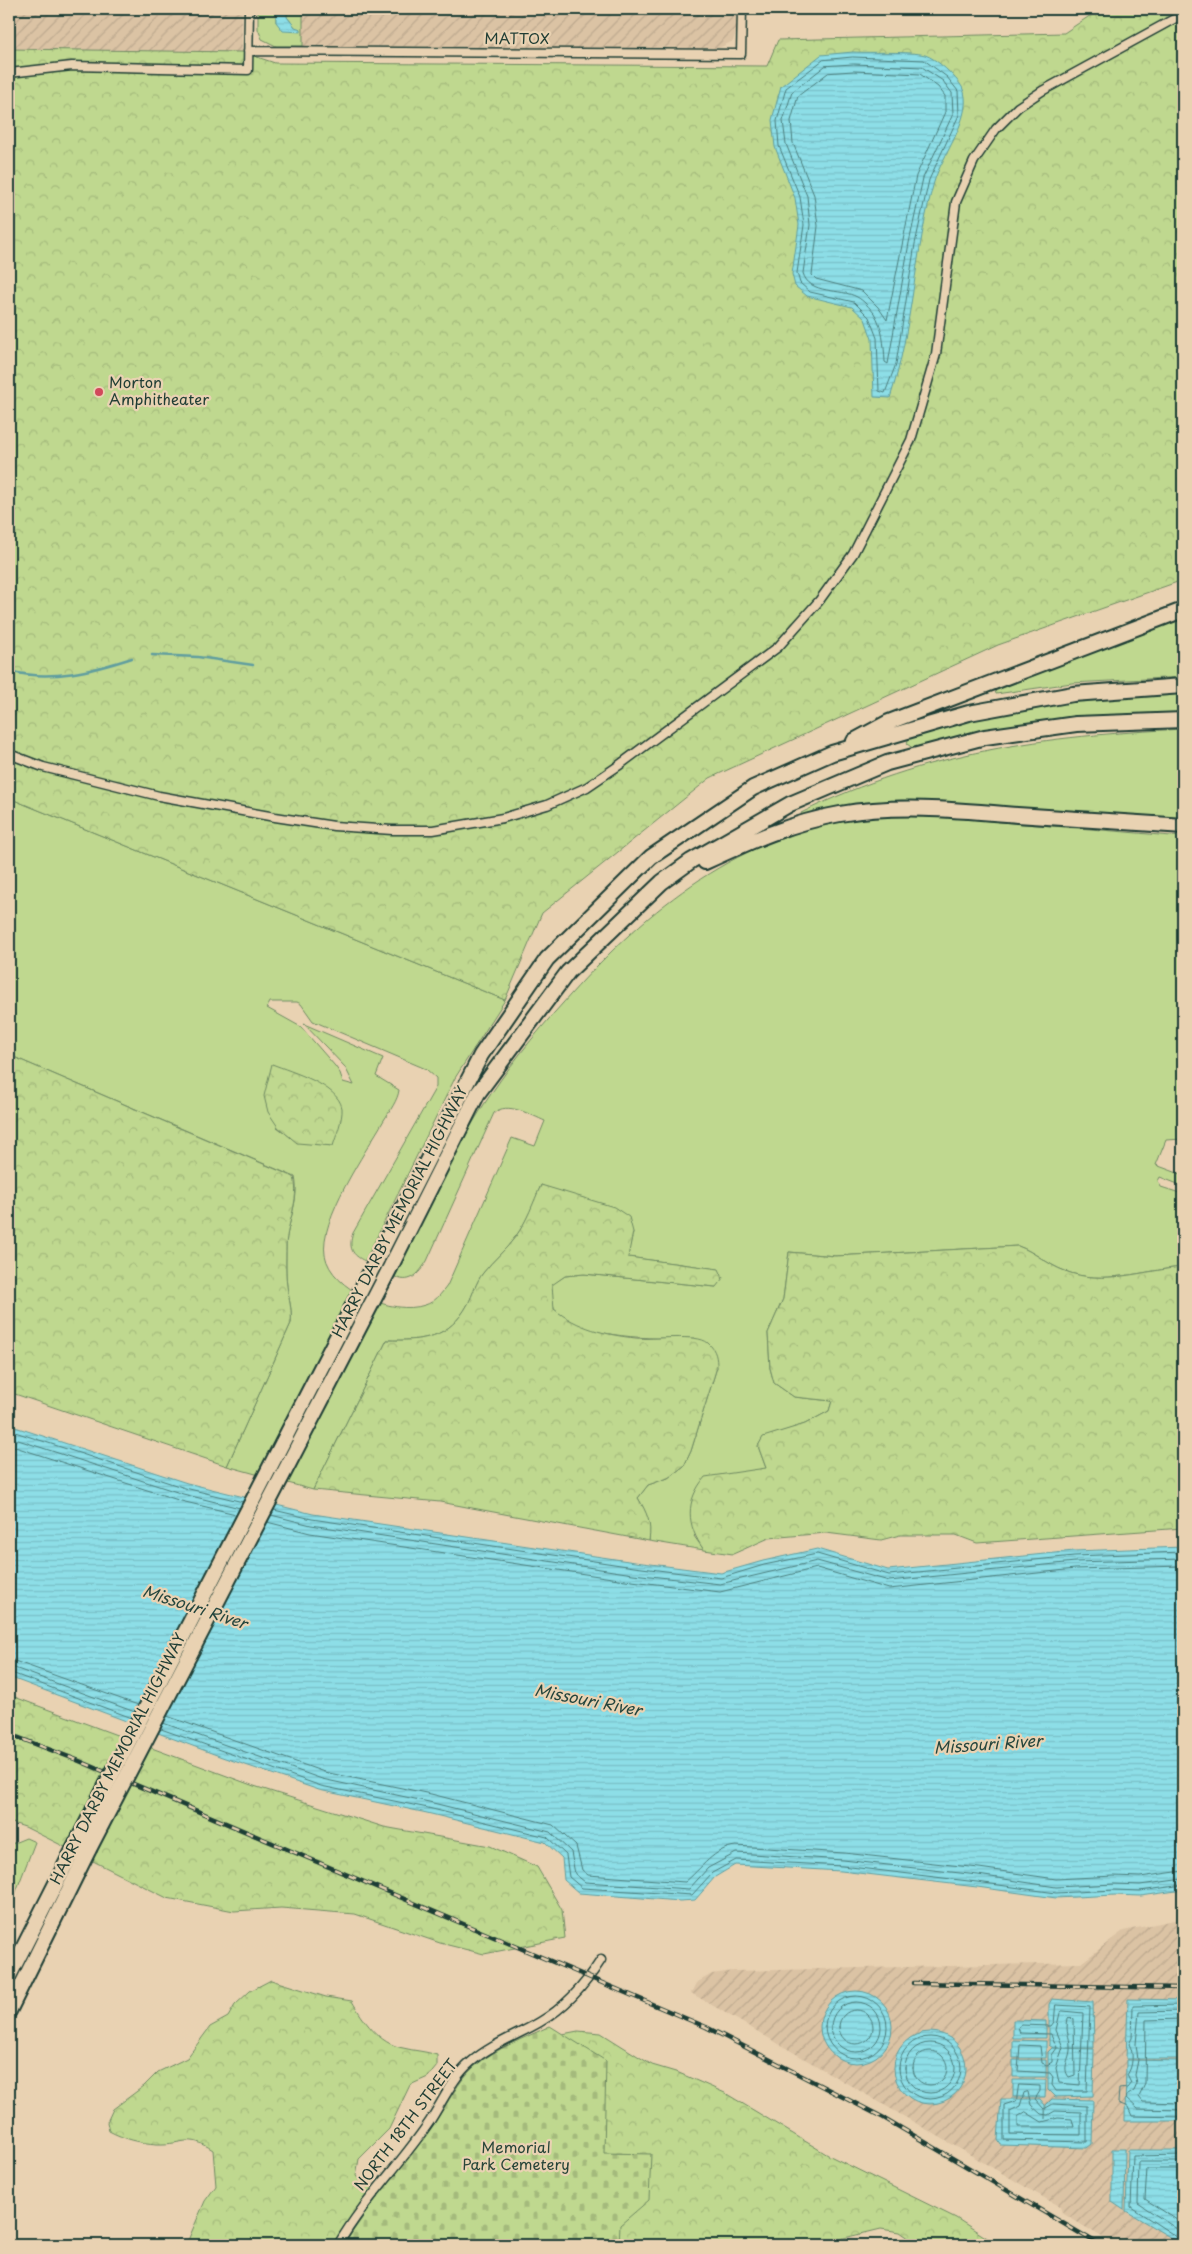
<svg xmlns="http://www.w3.org/2000/svg" width="1192" height="2254" font-family="'Playpen Sans',sans-serif">
<style>
.industrial{fill:url(#industrial-furrows)}
.green{fill:#bfd88f;stroke:#6f8a62;fill-rule:evenodd}
.forest{fill:url(#forest-crowns);stroke:#6f8a62}
.cemetery{fill:url(#cemetery-stones);stroke:#6f8a62}
.water{fill:url(#water-rules);stroke:#619e9f}
.lines{fill:none;stroke-linecap:round;stroke-linejoin:round}
.shore{stroke:#4b7d7c;stroke-width:1}
.stream{stroke:#619e9f;stroke-width:2.5}
.street-casing{stroke:#1f3d34;stroke-width:11}
.highway-casing{stroke:#1f3d34;stroke-width:18}
.street{stroke:#e9d2b2;stroke-width:8}
.highway{stroke:#e9d2b2;stroke-width:14}
.rail-casing{stroke:#1f3d34;stroke-width:4.5}
.rail{stroke:#e9d2b2;stroke-width:2.5;stroke-dasharray:8;stroke-linecap:butt}
.highway-bridge-casing{stroke:#1f3d34;stroke-width:18;stroke-linecap:butt}
.highway-bridge{stroke:#e9d2b2;stroke-width:14}
.poi-dot{fill:#d1495b;stroke:#e9d2b2;stroke-width:2}
.labels{text-anchor:middle;stroke-width:4.5;stroke-linejoin:round;paint-order:stroke}
.street-label{font-size:15px;fill:#1f3d34;stroke:#e9d2b2}
.poi-label{font-size:15px;fill:#1f3d34;stroke:#e9d2b2;text-anchor:start}
.park-label{font-size:15px;fill:#274539;stroke:#e9d2b2}
.water-label{font-size:16px;font-style:italic;fill:#24453d;stroke:#e9d2b2}
</style>
<defs>
<pattern id="industrial-furrows" width="10" height="10" patternUnits="userSpaceOnUse" patternTransform="scale(1.25)"><rect width="10" height="10" fill="#dbc3a4"/><path d="M-1 1l2-2M0 10L10 0M9 11l2-2" fill="none" stroke="#bca88e"/></pattern>
<pattern id="forest-crowns" width="20" height="18" patternUnits="userSpaceOnUse" patternTransform="scale(1.25)"><rect width="20" height="18" fill="#bfd88f"/><path d="M2 6a3 3 0 1 1 6 0M12 15a3 3 0 1 1 6 0" fill="none" stroke="#a4ba7c"/></pattern>
<pattern id="cemetery-stones" width="16" height="16" patternUnits="userSpaceOnUse" patternTransform="scale(1.25)"><rect width="16" height="16" fill="#bfd88f"/><path d="M2 7V4a2 2 0 0 1 4 0v3zM10 15v-3a2 2 0 0 1 4 0v3z" fill="#a4ba7c"/></pattern>
<pattern id="water-rules" width="6" height="5" patternUnits="userSpaceOnUse" patternTransform="scale(1.25)"><rect width="6" height="5" fill="#8ddee7"/><path d="M0 2.5h6" fill="none" stroke="#79bfc7"/></pattern>
</defs>
<rect width="100%" height="100%" fill="#e9d2b2"/>
<filter id="ink" filterUnits="userSpaceOnUse"><feTurbulence type="fractalNoise" baseFrequency=".02" numOctaves="2"/><feDisplacementMap in="SourceGraphic" scale="10" xChannelSelector="R" yChannelSelector="G"/><feConvolveMatrix kernelMatrix="1 2 1 2 8 2 1 2 1" color-interpolation-filters="sRGB"/></filter>
<g filter="url(#ink)">
<!-- industrial -->
<path class="industrial" d="M9,9H242V52L9,49Z
M303,9H737V29L733,41L719,48L303,46Z
M1183,1918V2245H1115L1062,2213L1060,2207L691,1993L696,1983L712,1974L733,1971L1081,1963L1123,1931Z"/>
<!-- green -->
<path class="green" d="M258,9H276V22L295,27L287,17V9H303V46H276L262,39L258,29Z
M1183,618V677L1072,683L996,694L995,690Z
M1183,694V712L1099,717L914,749L907,744L909,736L967,717L1067,701Z
M1183,729V818L902,800L862,803L802,815L801,813C927,751 1044,736 1183,729Z
M9,798L505,1000L455,1078L365,1261C352,1255 348,1248 353,1233L436,1087V1078L426,1069L313,1021L301,1004L297,1002H270L267,1008L301,1027L335,1066L340,1073L343,1082L354,1085L345,1067L304,1024L383,1058L376,1076L399,1090C398,1100 389,1112 384,1120C365,1153 319,1219 325,1255C331,1290 393,1316 425,1305C435,1302 441,1294 447,1286L512,1138L535,1146L545,1121C531,1115 507,1101 494,1113L427,1261C418,1275 410,1285 393,1276C422,1219 449,1160 483,1106C506,1070 534,1035 563,1003C639,916 733,837 851,820C905,813 959,818 1012,823C1069,827 1126,832 1183,837V1139L1166,1140L1156,1165L1183,1175V1186L1160,1177L1158,1181L1161,1187L1183,1194V1267C1145,1270 1102,1286 1065,1271C1048,1265 1035,1252 1018,1246L835,1256L789,1252L783,1299L768,1333L770,1368L774,1383L794,1397L832,1401L829,1411L805,1424L763,1438L758,1446L766,1468L694,1536L704,1550L649,1541C651,1524 647,1513 638,1498L648,1485L668,1478L684,1466L691,1451L717,1367L695,1338C661,1339 599,1339 569,1321C564,1318 559,1313 554,1309L551,1285L565,1276L584,1274L716,1287L718,1269L627,1257L633,1232L541,1185C534,1203 527,1221 516,1236C506,1250 493,1260 483,1273C476,1282 473,1295 468,1304C449,1339 422,1341 387,1340L313,1490L227,1466L291,1323C292,1309 290,1305 288,1292C285,1278 286,1260 286,1246C287,1222 300,1201 295,1177L9,1055ZM277,1127L333,1146L297,1142Z
M26,1838L35,1842L9,1910V1845Z"/>
<!-- forest -->
<path class="forest" d="M1100,9H1183V580L998,645L710,778L542,913L505,1000L9,798V49L242,52L275,63L767,66L778,40L1064,33Z
M9,1055L294,1177C300,1201 287,1222 286,1246C286,1260 285,1278 288,1292C290,1305 292,1309 291,1323L227,1466L9,1392Z
M272,1064C292,1072 338,1085 342,1108C343,1119 336,1136 333,1146L297,1143L278,1127L268,1112L264,1096Z
M541,1185L614,1207L629,1217L633,1232L628,1257L719,1269L723,1278L716,1287L584,1274L565,1276L552,1285L554,1309C577,1328 606,1335 636,1338C653,1340 697,1333 708,1343C716,1350 717,1358 717,1367L691,1451L684,1466L668,1478L648,1485L638,1498C647,1513 652,1523 649,1541L440,1502L313,1490L387,1340C422,1341 449,1339 468,1304C473,1294 476,1282 483,1273C493,1260 506,1250 516,1236C527,1221 533,1203 541,1185Z
M1018,1246C1035,1252 1048,1265 1065,1271C1103,1286 1145,1270 1183,1267V1528L977,1543L956,1535H900L881,1540L826,1533L769,1538L733,1554L704,1550C686,1525 685,1501 705,1477L766,1468L758,1446L763,1437L805,1424L829,1411L832,1401L794,1397L774,1383L770,1368L768,1333L783,1299L789,1252L835,1256Z
M9,1695L254,1786L384,1827L490,1846L537,1867L562,1910L565,1938L484,1954L440,1943L355,1914L281,1908L234,1911L167,1898L25,1827L9,1822Z
M271,1980L326,1997L352,2001C363,2020 379,2044 403,2048C415,2051 425,2051 437,2055V2066L428,2077L410,2085L389,2129L359,2159L356,2176L363,2184L390,2192L547,2037L578,2031L601,2033L652,2065L679,2073L725,2093L828,2155L956,2218L998,2245H919L900,2232L881,2229L844,2238L830,2245H277L266,2242L252,2245H186L205,2201L216,2186L213,2150C187,2133 185,2145 157,2144C140,2143 124,2139 109,2131L107,2122L113,2109L144,2086L158,2072L187,2058L210,2027L228,2017L235,2005L250,1991Z"/>
<!-- cemetery -->
<path class="cemetery" d="M550,2026L606,2061L604,2153L651,2154L649,2200L620,2225L619,2245H344C371,2202 405,2163 435,2122C448,2103 458,2081 475,2066C496,2048 525,2038 550,2026Z"/>
<!-- water -->
<path class="water" d="M276,9H287V17L295,27L301,29V32L283,31L276,22Z
M853,52C871,53 910,51 925,55C936,58 957,78 962,87C976,113 941,157 934,182C914,253 913,328 890,398L874,397L872,339L865,319L852,307L807,296L795,286L792,274L799,225L795,198L775,147L772,120L781,86L821,55Z
M9,1425L187,1483L313,1514L635,1562L721,1573L763,1561L817,1549L888,1570L1074,1551L1183,1547V1890L1141,1896L1115,1895L1056,1898L977,1887L841,1871L735,1865L715,1877L695,1900L680,1901L579,1893L564,1880L562,1858L545,1842L427,1813L319,1790L222,1757L9,1677Z
M820 2027a36 36 0 1 1 72 0a36 36 0 1 1-72 0Z
M1052,1999L1093,2002L1094,2048H1053L1049,2045V2004Z
M1128,1999L1183,2000V2059H1126Z
M1013,2020L1046,2021V2038H1013Z
M894 2068a36 36 0 1 1 72 0a36 36 0 1 1-72 0Z
M1013,2040L1046,2041V2058H1013Z
M1052,2048L1094,2049L1093,2096L1055,2097L1048,2090V2052Z
M1013,2060H1046V2077H1013Z
M1126,2060L1183,2061V2121H1125Z
M1013,2080H1046L1045,2097H1013Z
M1001,2099H1040L1045,2105V2119L1046,2105L1052,2099L1093,2100L1092,2144L1087,2148L1001,2145L998,2140Z
M1112,2149H1125L1124,2210L1112,2202Z
M1128,2150H1183V2245L1126,2211Z"/>
<g class="lines">
<!-- shore -->
<path class="shore" d="M853,57L924,60L947,77L958,91L959,115L929,180L915,244L896,364L885,393L879,391L877,338L869,317L854,302L810,292L800,283L797,273L804,225L800,197L779,146L777,121L786,88L823,60Z
M854,64L922,67L943,81L952,93L953,114L923,178L909,243L888,364L885,362C884,345 883,327 874,313C870,308 863,300 857,297C841,288 809,295 803,273L810,225L807,196L786,144L783,121L792,92L825,66Z
M854,71L920,74L938,87L945,96V112L916,176L887,320L878,307L862,291L816,279L812,275L818,226L814,195L793,143L791,121L798,96L828,73Z
M9,1430L185,1488L243,1502
M9,1437L183,1494L240,1508
M9,1445L181,1501L236,1514
M274,1510L312,1519L634,1567L721,1578L764,1565L817,1554L889,1575L1074,1556L1183,1552
M271,1515L311,1525L633,1574L720,1584L817,1561L889,1581L1075,1562L1183,1559
M267,1522L310,1533L632,1581L720,1592L817,1568L889,1589L1075,1569L1183,1566
M9,1659L138,1705
M9,1666L135,1712
M9,1672L132,1718
M167,1716L324,1772L431,1794L553,1825L576,1846L582,1870L588,1875L685,1882C701,1869 714,1848 736,1846L844,1853L979,1868L1056,1879L1114,1876L1140,1877L1183,1871
M163,1723L322,1779L429,1802L550,1832L571,1852L575,1874L585,1882L689,1889L708,1868L736,1853L843,1860L978,1875L1056,1887L1114,1884L1140,1885L1183,1879
M161,1729L321,1786L428,1808L547,1837L566,1855L569,1877L582,1888L692,1895L712,1873L736,1860L842,1866L977,1882L1056,1893L1114,1890L1140,1891L1183,1885
M825 2027a31 31 0 1 1 62 0a31 31 0 1 1-62 0Z
M831 2027a25 25 0 1 1 50 0a25 25 0 1 1-50 0Z
M1056,2005L1090,2007L1087,2091H1056L1052,2085L1053,2077L1050,2073L1018,2071L1020,2045L1040,2046L1042,2063L1047,2065L1052,2062V2055L1057,2048L1051,2034L1020,2033L1018,2027L1021,2025L1051,2026L1054,2022Z
M1183,2005L1133,2006L1132,2038L1129,2044C1134,2052 1133,2067 1127,2075L1131,2083L1127,2088L1119,2089L1118,2103L1128,2107L1132,2116L1183,2117
M839 2027a17 17 0 1 1 34 0a17 17 0 1 1-34 0Z
M1063,2011L1083,2013L1080,2085L1059,2083L1056,2068L1063,2047L1056,2030L1060,2013Z
M1183,2011L1139,2012L1136,2044L1138,2060L1135,2075L1137,2084L1134,2091L1125,2097L1138,2109L1183,2110
M1074,2019L1075,2075L1069,2077C1061,2067 1071,2058 1070,2047C1070,2034 1065,2035 1068,2019Z
M1183,2019L1146,2020L1145,2084L1139,2097L1143,2102L1183,2103
M899 2068a31 31 0 1 1 62 0a31 31 0 1 1-62 0Z
M905 2068a25 25 0 1 1 50 0a25 25 0 1 1-50 0Z
M913 2068a17 17 0 1 1 34 0a17 17 0 1 1-34 0Z
M1019,2085L1040,2086V2091L1035,2099L1044,2109L1053,2104L1087,2106V2142L1004,2140V2105L1016,2101Z
M1028,2092L1031,2105L1041,2114L1048,2115L1055,2111L1081,2112V2135L1010,2134V2111L1020,2106L1024,2093Z
M1026,2112L1042,2122L1058,2118L1072,2119L1074,2127H1018V2117Z
M1183,2155L1133,2156L1131,2207L1183,2241
M1183,2162H1139L1138,2203L1183,2233
M1183,2169H1147L1145,2199L1183,2224"/>
<!-- stream -->
<path class="stream" d="M152,655L198,657L253,665
M9,671C51,682 92,671 132,658"/>
<defs>
<path id="street" d="M248,51L741,54L742,9
M9,73L72,66L248,70L249,9
M9,754L43,767L159,796L275,817L334,826L392,830H433L503,818L547,805L587,787L618,766L778,647L819,601L853,554L911,440L936,354L956,202L974,161L996,129L1018,107L1042,91L1183,14
M338,2245C364,2200 401,2164 430,2121C443,2101 453,2077 471,2062C492,2044 518,2035 540,2022C566,2007 585,1985 601,1960"/>
<path id="highway" d="M854,741L889,722L1183,610
M705,862C748,842 793,822 840,814C899,804 958,810 1017,815C1073,819 1128,822 1183,826
M377,1259L481,1055L547,959L651,857L753,788L832,753L969,713L1073,694L1183,686
M391,1266L478,1093L568,972L662,882L691,861L790,804L887,763L985,737L1076,724L1183,720
M9,1976L77,1842
M9,2011L89,1849"/>
</defs>
<!-- street casing -->
<use href="#street" class="street-casing"/>
<!-- highway casing -->
<use href="#highway" class="highway-casing"/>
<!-- street -->
<use href="#street" class="street"/>
<!-- highway -->
<use href="#highway" class="highway"/>
<defs>
<path id="rail" d="M9,1734L77,1760L706,2027L884,2118L1100,2245
M913,1983L1183,1988"/>
</defs>
<!-- rail casing -->
<use href="#rail" class="rail-casing"/>
<!-- rail -->
<use href="#rail" class="rail"/>
<defs>
<path id="highway-bridge" d="M77,1842L377,1259
M89,1849L391,1266"/>
</defs>
<!-- highway-bridge casing -->
<use href="#highway-bridge" class="highway-bridge-casing"/>
<!-- highway-bridge -->
<use href="#highway-bridge" class="highway-bridge"/>
</g>
</g>
<!-- markers -->
<circle class="poi-dot" cx="99" cy="392" r="5"/>
<g class="labels">
<!-- street labels -->
<g class="street-label">
<text x="517" y="44">MATTOX</text>
<text transform="translate(400 1212) rotate(-63)" y="5">HARRY DARBY MEMORIAL HIGHWAY</text>
<text transform="translate(118 1759) rotate(-63)" y="5">HARRY DARBY MEMORIAL HIGHWAY</text>
<text transform="translate(406 2125) rotate(-53)" y="5">NORTH 18TH STREET</text>
</g>
<!-- poi labels -->
<g class="poi-label">
<text x="109" y="388">Morton<tspan x="109" dy="17">Amphitheater</tspan></text>
</g>
<!-- park labels -->
<g class="park-label">
<text x="516" y="2153">Memorial<tspan x="516" dy="17">Park Cemetery</tspan></text>
</g>
<!-- water labels -->
<g class="water-label">
<text transform="translate(195 1607) rotate(18)" y="6">Missouri River</text>
<text transform="translate(588 1700) rotate(11)" y="6">Missouri River</text>
<text transform="translate(988 1744) rotate(-4)" y="6">Missouri River</text>
</g>
</g>
<!-- margin -->
<rect width="1192" height="2254" fill="none" stroke="#e9d2b2" stroke-width="30"/>
<rect x="15" y="15" width="1162" height="2224" fill="none" stroke="#1f3d34" stroke-width="2" filter="url(#ink)"/>
</svg>
